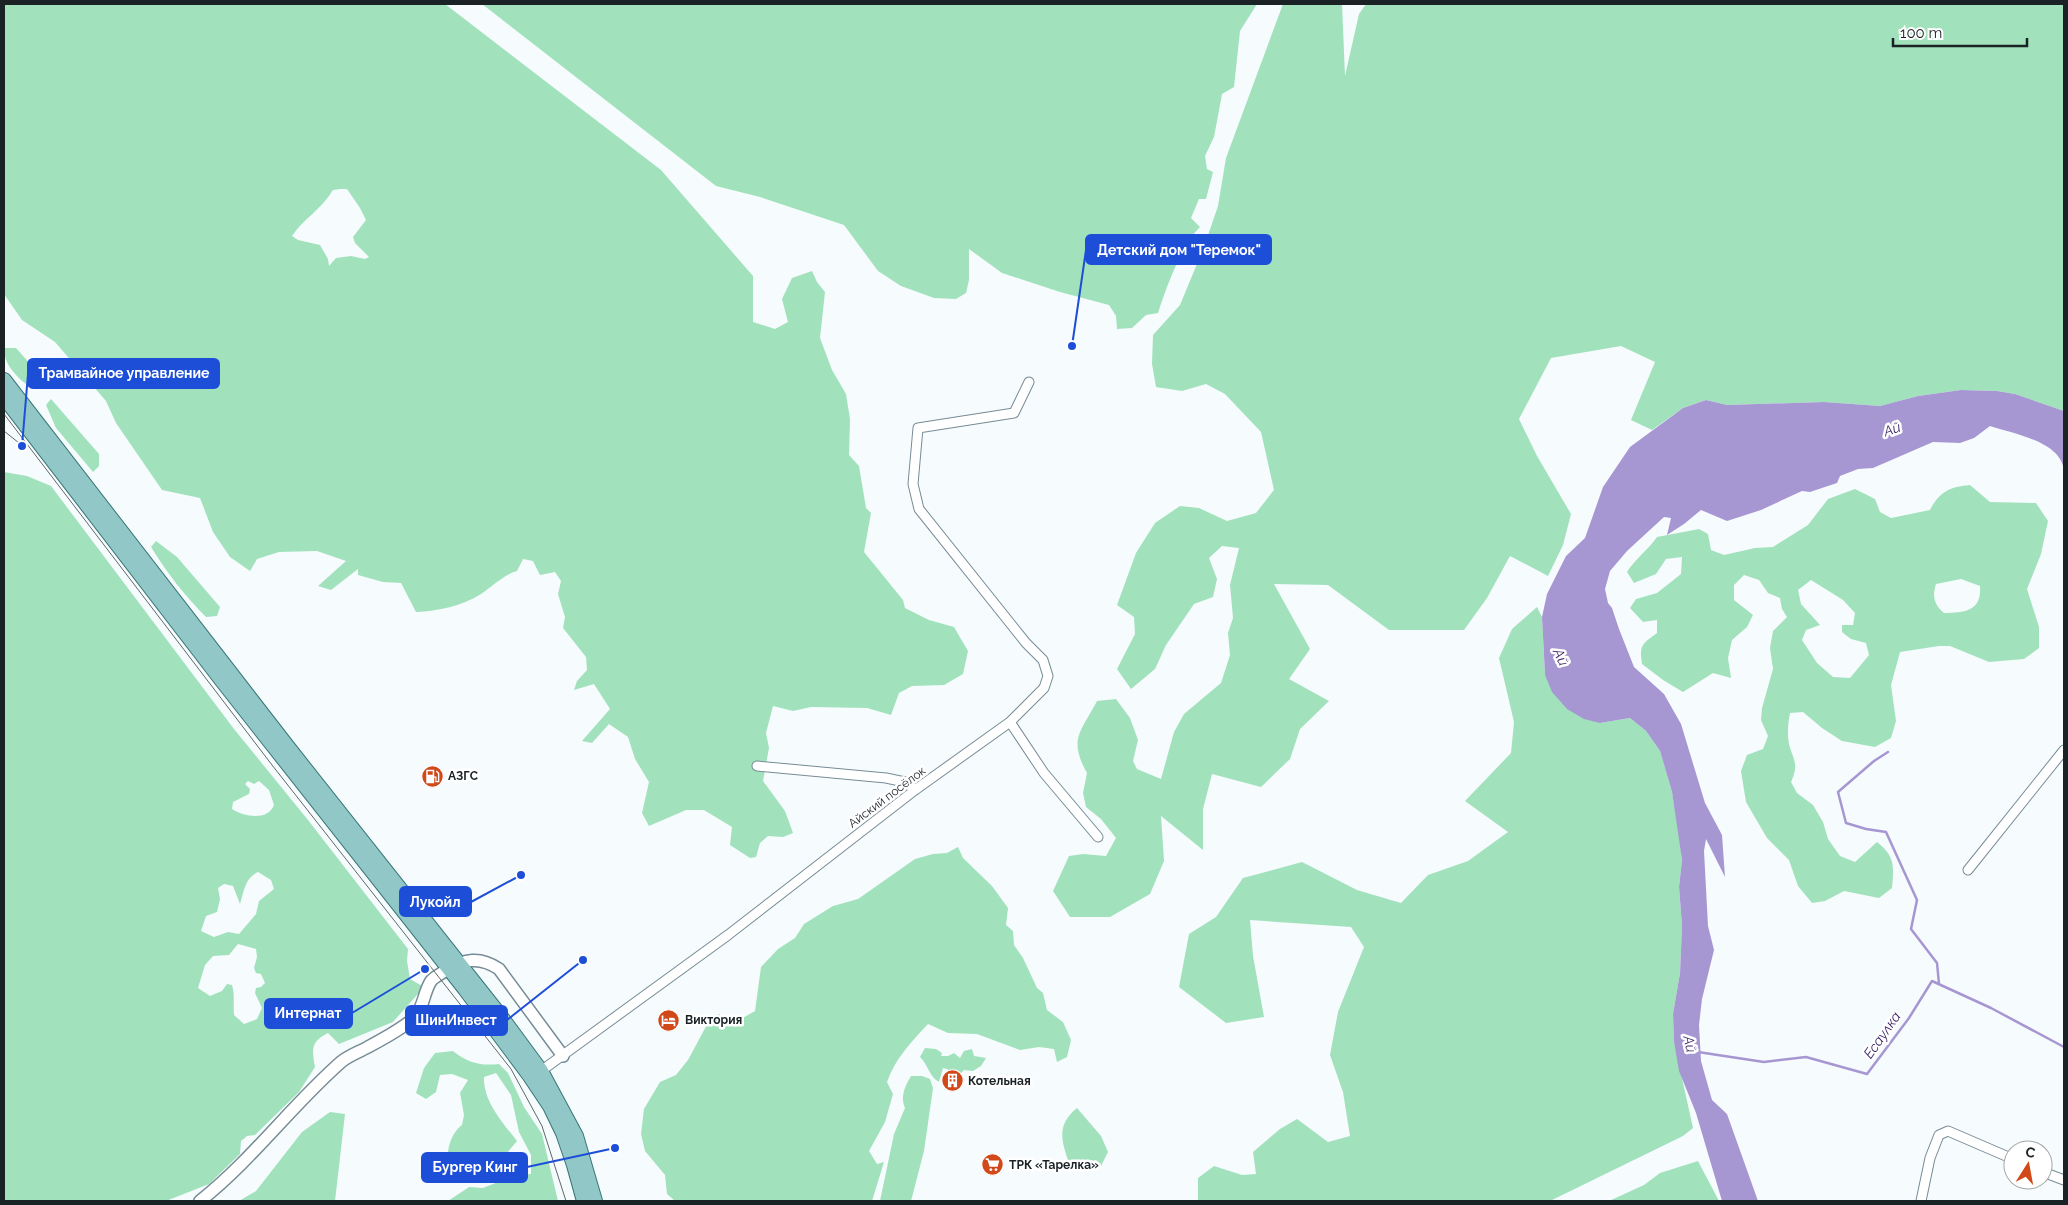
<svg xmlns="http://www.w3.org/2000/svg" width="2068" height="1205" font-family="Raleway,sans-serif">
<style>
.green{fill:#a1e2bd;fill-rule:evenodd}
.water{fill:#a697d2}
.lines{fill:none;stroke-linecap:round;stroke-linejoin:round}
.stream{stroke:#a697d2;stroke-width:2.5}
.minor-casing{stroke:#778c96;stroke-width:11}
.tertiary-casing{stroke:#778c96;stroke-width:14}
.primary-casing{stroke:#387676;stroke-width:16}
.minor{stroke:#fff;stroke-width:9}
.tertiary{stroke:#fff;stroke-width:11}
.primary{stroke:#91c8c7;stroke-width:14}
.tram{stroke:#60676b;stroke-width:1}
.labels{text-anchor:middle;stroke-width:5;stroke-linejoin:round;paint-order:stroke}
.poi-label{font-size:12px;font-weight:bold;fill:#1a2226;stroke:#fff;text-anchor:start}
.street-label{font-size:12px;fill:#1a2226;stroke:#fff}
.water-label{font-size:14px;font-style:italic;fill:#371e63;stroke:#fff}
.leader{fill:none;stroke:#1d4ed8;stroke-width:2}
.callout-dot{fill:#1d4ed8;stroke:#fff;stroke-width:2}
.callout{fill:#1d4ed8;stroke:#1d4ed8;stroke-width:2}
.callout-label{font-size:14px;text-anchor:middle;font-weight:bold;fill:#fff}
</style>
<rect width="100%" height="100%" fill="#f6fbfd"/>
<!-- green -->
<path class="green" d="M4,4H445L661,170L753,276V322L775,329L788,322L782,299L792,278L812,271L817,282L825,292L820,338L832,370L846,394L850,419L849,455L859,466L866,508L871,513L864,552L903,600L905,608L929,620L954,627L968,651L963,674L944,685L912,686L899,693L891,715L867,708L811,707L793,711L773,706L766,733L769,748L763,781L785,811L793,833L783,837L768,836L760,843L756,857L750,858L730,845L732,827L704,810H686L649,826L642,813L649,782L635,759L628,737L609,724L592,743L582,741L610,709L594,684L574,690L577,681L587,670L586,657L563,628L565,617L558,594L561,581L555,572L540,575L533,561L523,559L517,571C503,575 493,586 481,594C462,606 438,611 416,612L401,583L383,582L358,575V569L331,590L318,586L346,561L317,551L279,552L257,559L250,571L230,557L213,532L200,498L162,490L116,423L106,401L55,342L22,320L4,294ZM340,189H347L360,208L366,220L353,237L355,243L369,257L365,259L351,256L336,258L329,266L328,259L320,245L298,240L292,236C303,219 321,210 333,190Z
M482,4H1257L1240,31L1234,87L1222,94L1214,137L1205,156L1207,169L1213,172L1206,199H1199L1191,218L1200,227C1182,244 1166,288 1158,313L1146,315L1132,328L1117,329L1116,316L1109,305L1060,292L1002,273L969,249V280L966,293L956,299L934,298L901,286L878,271L844,225L760,197L716,186Z
M1283,4H1342L1345,76L1359,14L1366,4H2064V411L2015,394L1997,391L1961,390L1918,396L1880,406L1824,402L1727,405L1706,400L1683,408L1652,430L1631,420L1655,362L1621,346L1551,358L1519,419L1537,456L1571,514L1563,545L1548,576L1510,556L1487,598L1464,630H1389L1328,585L1274,584L1310,649L1289,679L1329,701L1300,729L1290,759L1261,787L1212,774L1203,809V850L1161,816L1164,861L1150,894L1110,917H1070L1053,891L1069,856L1083,854L1106,856L1116,838L1101,819L1086,807L1083,793L1087,773C1068,739 1081,732 1097,701L1116,699L1130,718L1138,740L1133,761L1137,769L1161,779L1174,732L1184,714L1221,683L1230,655L1228,633L1233,618L1230,585L1239,548L1222,546L1209,558L1217,579L1213,597L1194,604L1166,645L1155,669L1131,689L1117,669L1135,634L1134,617L1117,605L1136,553L1155,523L1180,506L1199,508L1227,521L1256,513L1274,490L1261,432L1225,394L1206,384L1182,391L1156,387L1152,364L1153,335L1180,305L1204,247L1218,206L1226,158Z
M4,348H16L40,375V384L27,385C15,375 4,364 4,348Z
M51,399L99,454V466L93,472L56,428L46,405Z
M4,472L27,476L51,486L234,729L308,820L408,949L407,961L410,979L424,987L393,1022L339,1044L328,1033C310,1042 312,1050 315,1067L299,1092L255,1135L247,1136L241,1141L240,1154L209,1184L166,1201H4ZM248,781L254,784L259,781L269,790L274,805C268,821 244,817 232,809L233,802L249,794L250,789L245,784ZM258,872L271,880L274,889L259,901L256,914L239,934L228,932L214,937L201,931L206,916L217,912L220,899L218,888L224,884L233,886L240,904C244,891 245,878 258,872ZM238,944L256,949L257,957L254,968L256,973L261,974L265,983L261,987L256,988L255,993L262,1008L257,1019L244,1024L234,1015C233,1004 235,995 232,985L227,984L222,991L210,996L198,988L205,965L213,956L229,955Z
M1970,485L1990,502L2036,503L2048,521L2041,554L2027,589L2039,627V648L2024,659L1989,662L1950,646H1939L1900,652L1891,685L1896,721L1891,738L1875,747L1842,741L1822,728L1803,712L1790,713C1788,723 1787,734 1789,744C1794,762 1799,764 1791,782L1797,793L1813,805L1823,822L1828,839L1840,856L1855,862L1877,842C1895,856 1894,866 1892,888L1879,898L1844,891L1825,901L1812,903L1798,886L1789,860L1767,838L1746,802L1741,771L1747,755L1763,749L1768,736L1761,720L1762,708L1773,669L1770,648L1773,631L1787,617L1782,609L1780,598L1768,593L1759,580L1744,575L1734,585V600L1753,615L1747,627L1732,640L1728,658L1731,678L1713,673L1683,692L1663,680L1642,664C1639,645 1642,644 1657,633V620L1643,622L1630,608L1636,599L1657,593L1681,574L1682,557L1666,559L1656,574L1634,583L1627,572C1635,559 1648,550 1657,537L1699,529L1708,534L1711,550L1724,555L1755,548L1773,547L1808,525L1828,499L1855,489L1875,499L1880,512L1891,518L1930,510C1940,491 1950,487 1970,485ZM1961,579L1980,586C1982,611 1965,613 1944,613C1934,605 1932,596 1936,584ZM1811,580L1843,600L1855,613L1853,625H1842V632L1851,639L1866,643L1869,655L1850,678L1833,677L1817,663L1802,640L1806,630L1820,625L1801,604L1798,590Z
M156,541L177,557L220,607L217,616L206,617C185,596 167,573 151,547Z
M1537,607L1542,617L1545,675L1600,723L1630,718L1646,731L1660,751L1672,792L1679,834L1682,860L1679,887L1682,926L1680,973L1673,1014L1674,1042L1693,1128L1683,1136L1550,1201H1198V1178L1214,1166L1242,1175L1256,1174L1253,1152L1280,1129L1297,1119L1328,1142L1350,1136L1343,1092L1330,1055L1338,1012L1364,947L1351,927L1250,920L1253,956L1264,1017L1226,1023L1179,987L1189,934L1216,917L1243,878L1302,862L1357,890L1401,903L1428,875L1468,861L1508,832L1465,801L1511,753L1514,722L1499,658L1512,629Z
M958,847L963,858L992,886L1008,908L1006,925L1013,931L1014,945L1023,958L1037,988L1043,993L1047,1010L1063,1022L1071,1040L1067,1057L1057,1062L1054,1049L1039,1047L1020,1050L977,1034L948,1033L928,1024C911,1042 895,1059 887,1082L893,1094L885,1122L869,1151L877,1164L884,1162L872,1201H675L667,1194L665,1175L645,1151L641,1134L644,1109L660,1082L676,1075L688,1060L710,1019L719,1014L732,1024L755,1011L761,967L778,949L795,938L804,924L833,906L858,899L915,859L933,854L947,853Z
M925,1048L936,1049L942,1053L941,1056H948L954,1053L960,1058L964,1051L972,1049L974,1056L986,1058L981,1066L973,1071L964,1070L961,1073L953,1074L947,1069L943,1068L939,1082C929,1077 928,1064 920,1057Z
M453,1051C468,1063 480,1066 499,1064L508,1073L524,1107L542,1134L558,1201H448L469,1187L483,1188L516,1175L531,1174V1155L519,1132L511,1095L496,1073L484,1077C483,1101 503,1123 517,1141L507,1153L499,1157L494,1165L482,1175L467,1172L468,1161L446,1169C448,1152 448,1136 462,1125L464,1115L460,1093L468,1080L452,1074L440,1075L436,1092L426,1099L416,1093L424,1068L435,1053Z
M911,1076H922L930,1079L933,1088L924,1151L911,1201H880L894,1134L905,1108C900,1097 905,1086 911,1076Z
M1077,1108L1101,1136L1108,1152L1101,1166L1083,1170L1070,1166C1062,1142 1055,1126 1077,1108Z
M330,1112L345,1114L335,1201H239L256,1191L302,1132Z
M1698,1161L1719,1201H1609L1644,1185L1660,1173Z"/>
<!-- water -->
<path class="water" d="M1961,390L1997,391L2015,394L2064,411V470C2060,441 2014,434 1990,426L1974,438L1960,443L1933,442L1873,468L1858,469L1840,476L1837,483L1810,492L1802,491L1761,510L1727,521L1701,510L1684,524L1667,535L1671,518L1664,517L1627,551L1610,571L1605,589L1608,603L1612,608L1619,629L1634,667L1664,694L1681,724L1705,803L1722,835L1725,877L1706,839L1704,851L1708,926L1714,950L1702,999L1699,1025L1701,1061L1712,1100L1727,1114L1758,1201H1722L1696,1113L1679,1071L1674,1042L1673,1014L1680,973L1682,926L1679,887L1682,860L1672,792L1660,751L1646,731L1630,718L1600,723L1584,719L1567,709L1552,692L1545,675L1542,617L1547,594L1566,556L1585,538L1603,487L1630,447L1683,408L1706,400L1727,405L1824,402L1880,406L1918,396Z"/>
<g class="lines">
<!-- stream -->
<path class="stream" d="M1888,752L1874,761L1838,792L1846,823L1866,829L1886,832L1917,900L1911,929L1937,963L1939,984
M1698,1052L1764,1062L1806,1057L1867,1074L1909,1018L1932,981L1991,1008L2064,1047"/>
<defs>
<path id="minor" d="M1010,722L1044,773L1098,837
M757,766L886,778L905,782L915,790
M1968,870L2064,750
M541,1071L728,935L915,790L1010,722L1044,688L1048,676L1043,660L1026,643L919,509L913,484L918,428L1014,413L1029,382
M2043,1172L2064,1180
M1921,1201L1930,1158L1939,1135L1948,1131L2013,1159"/>
<path id="tertiary" d="M200,1201C252,1160 291,1106 341,1062C348,1056 359,1052 368,1047C383,1039 400,1030 413,1019C424,1009 423,993 431,981C434,977 441,974 446,970C464,959 480,956 499,969L563,1056"/>
<path id="primary" d="M4,380L287,746L499,1014L541,1071L576,1136L595,1201
M4,397L223,682L465,989L530,1076L550,1106L563,1133L574,1165L584,1201"/>
</defs>
<!-- minor casing -->
<use href="#minor" class="minor-casing"/>
<!-- tertiary casing -->
<use href="#tertiary" class="tertiary-casing"/>
<!-- primary casing -->
<use href="#primary" class="primary-casing"/>
<!-- minor -->
<use href="#minor" class="minor"/>
<!-- tertiary -->
<use href="#tertiary" class="tertiary"/>
<!-- primary -->
<use href="#primary" class="primary"/>
<!-- tram -->
<path class="tram" d="M4,414L272,765L511,1069L542,1126L566,1201
M4,431L19,443"/>
</g>
<!-- icons -->
<defs>
<symbol id="fuel-disc" viewBox="-11 -11 22 22"><circle r="9.5" fill="#d14919" stroke="#fff"/><path d="M-5.5-6h7V0h2V4h1.3V-2.5L3-4.5l.8-.8L6-3V5H2.5V1h-1V6h-7ZM-4.2-4.7v3.2H.2V-4.7Z" fill="#fff"/></symbol>
<symbol id="hotel-disc" viewBox="-11 -11 22 22"><circle r="9.5" fill="#d14919" stroke="#fff"/><path d="M-6-4.5h1.5V1H6V5H4.5V3h-9V5H-6ZM-4 0a1.8 1.8 0 1 1 3.6 0ZM.5 0V-2.5h3Q6-2.5 6 0Z" fill="#fff"/></symbol>
<symbol id="building-disc" viewBox="-11 -11 22 22"><circle r="9.5" fill="#d14919" stroke="#fff"/><path d="M-4-6H4V6H1V3H-1V6H-4ZM-2.5-4.3h1.7v1.8h-1.7ZM.8-4.3h1.7v1.8H.8ZM-2.5-1h1.7V.8h-1.7ZM.8-1h1.7V.8H.8Z" fill="#fff"/></symbol>
<symbol id="supermarket-disc" viewBox="-11 -11 22 22"><circle r="9.5" fill="#d14919" stroke="#fff"/><path d="M-6-5.5h2.5l.6 2H6L4.5 2H-2.5L-4.4-4H-6ZM-1.5 3.2a1.3 1.3 0 1 0 .1 0ZM3 3.2a1.3 1.3 0 1 0 .1 0Z" fill="#fff"/></symbol>
</defs>
<g fill-rule="evenodd">
<use href="#fuel-disc" x="420" y="764" width="25" height="25"/>
<use href="#hotel-disc" x="656" y="1008" width="25" height="25"/>
<use href="#building-disc" x="940" y="1068" width="25" height="25"/>
<use href="#supermarket-disc" x="980" y="1152" width="25" height="25"/>
</g>
<g class="labels">
<!-- poi labels -->
<g class="poi-label">
<text x="448" y="780">АЗГС</text>
<text x="685" y="1024">Виктория</text>
<text x="968" y="1085">Котельная</text>
<text x="1009" y="1169">ТРК «Тарелка»</text>
</g>
<!-- street labels -->
<g class="street-label">
<text transform="translate(887 797) rotate(-37)" y="4">Айский посёлок</text>
</g>
<!-- water labels -->
<g class="water-label">
<text transform="translate(1892 429) rotate(-18)" y="5">Ай</text>
<text transform="translate(1561 657) rotate(65)" y="5">Ай</text>
<text transform="translate(1882 1035) rotate(-55)" y="5">Есаулка</text>
<text transform="translate(1690 1044) rotate(78)" y="5">Ай</text>
</g>
</g>
<!-- callouts -->
<path class="leader" d="M1072 346L1086 250M22 446L28 374M521 875L471 902M425 969L352 1013M583 960L507 1020M615 1148L527 1167"/>
<g class="callout-dot">
<circle cx="1072" cy="346" r="5"/>
<circle cx="22" cy="446" r="5"/>
<circle cx="521" cy="875" r="5"/>
<circle cx="425" cy="969" r="5"/>
<circle cx="583" cy="960" r="5"/>
<circle cx="615" cy="1148" r="5"/>
</g>
<g class="callout">
<rect x="1086" y="235" width="185" height="29" rx="5"/>
<rect x="28" y="359" width="191" height="29" rx="5"/>
<rect x="400" y="887" width="71" height="29" rx="5"/>
<rect x="265" y="999" width="87" height="29" rx="5"/>
<rect x="406" y="1006" width="101" height="29" rx="5"/>
<rect x="422" y="1153" width="105" height="29" rx="5"/>
</g>
<g class="callout-label">
<text x="1179" y="255">Детский дом "Теремок"</text>
<text x="124" y="378">Трамвайное управление</text>
<text x="435" y="907">Лукойл</text>
<text x="308" y="1018">Интернат</text>
<text x="456" y="1025">ШинИнвест</text>
<text x="475" y="1172">Бургер Кинг</text>
</g>
<!-- border -->
<rect width="2068" height="1205" fill="none" stroke="#1a2226" stroke-width="10"/>
<!-- north arrow -->
<g transform="translate(2028 1165) rotate(11)"><circle r="24" fill="#ffffff" stroke="#a3a7a8"/>
<path d="M0-4L9 19L0 12L-9 19Z" fill="#d14919"/>
<text y="-8" font-size="14" font-weight="bold" text-anchor="middle" fill="#1a2226">С</text>
</g>
<!-- scale -->
<path d="M1893 38v8h134v-8" fill="none" stroke="#1a2226" stroke-width="2.5"/>
<text x="1900" y="38" font-size="15" fill="#1a2226" stroke="#ffffff" stroke-width="4" paint-order="stroke">100 m</text>
</svg>
